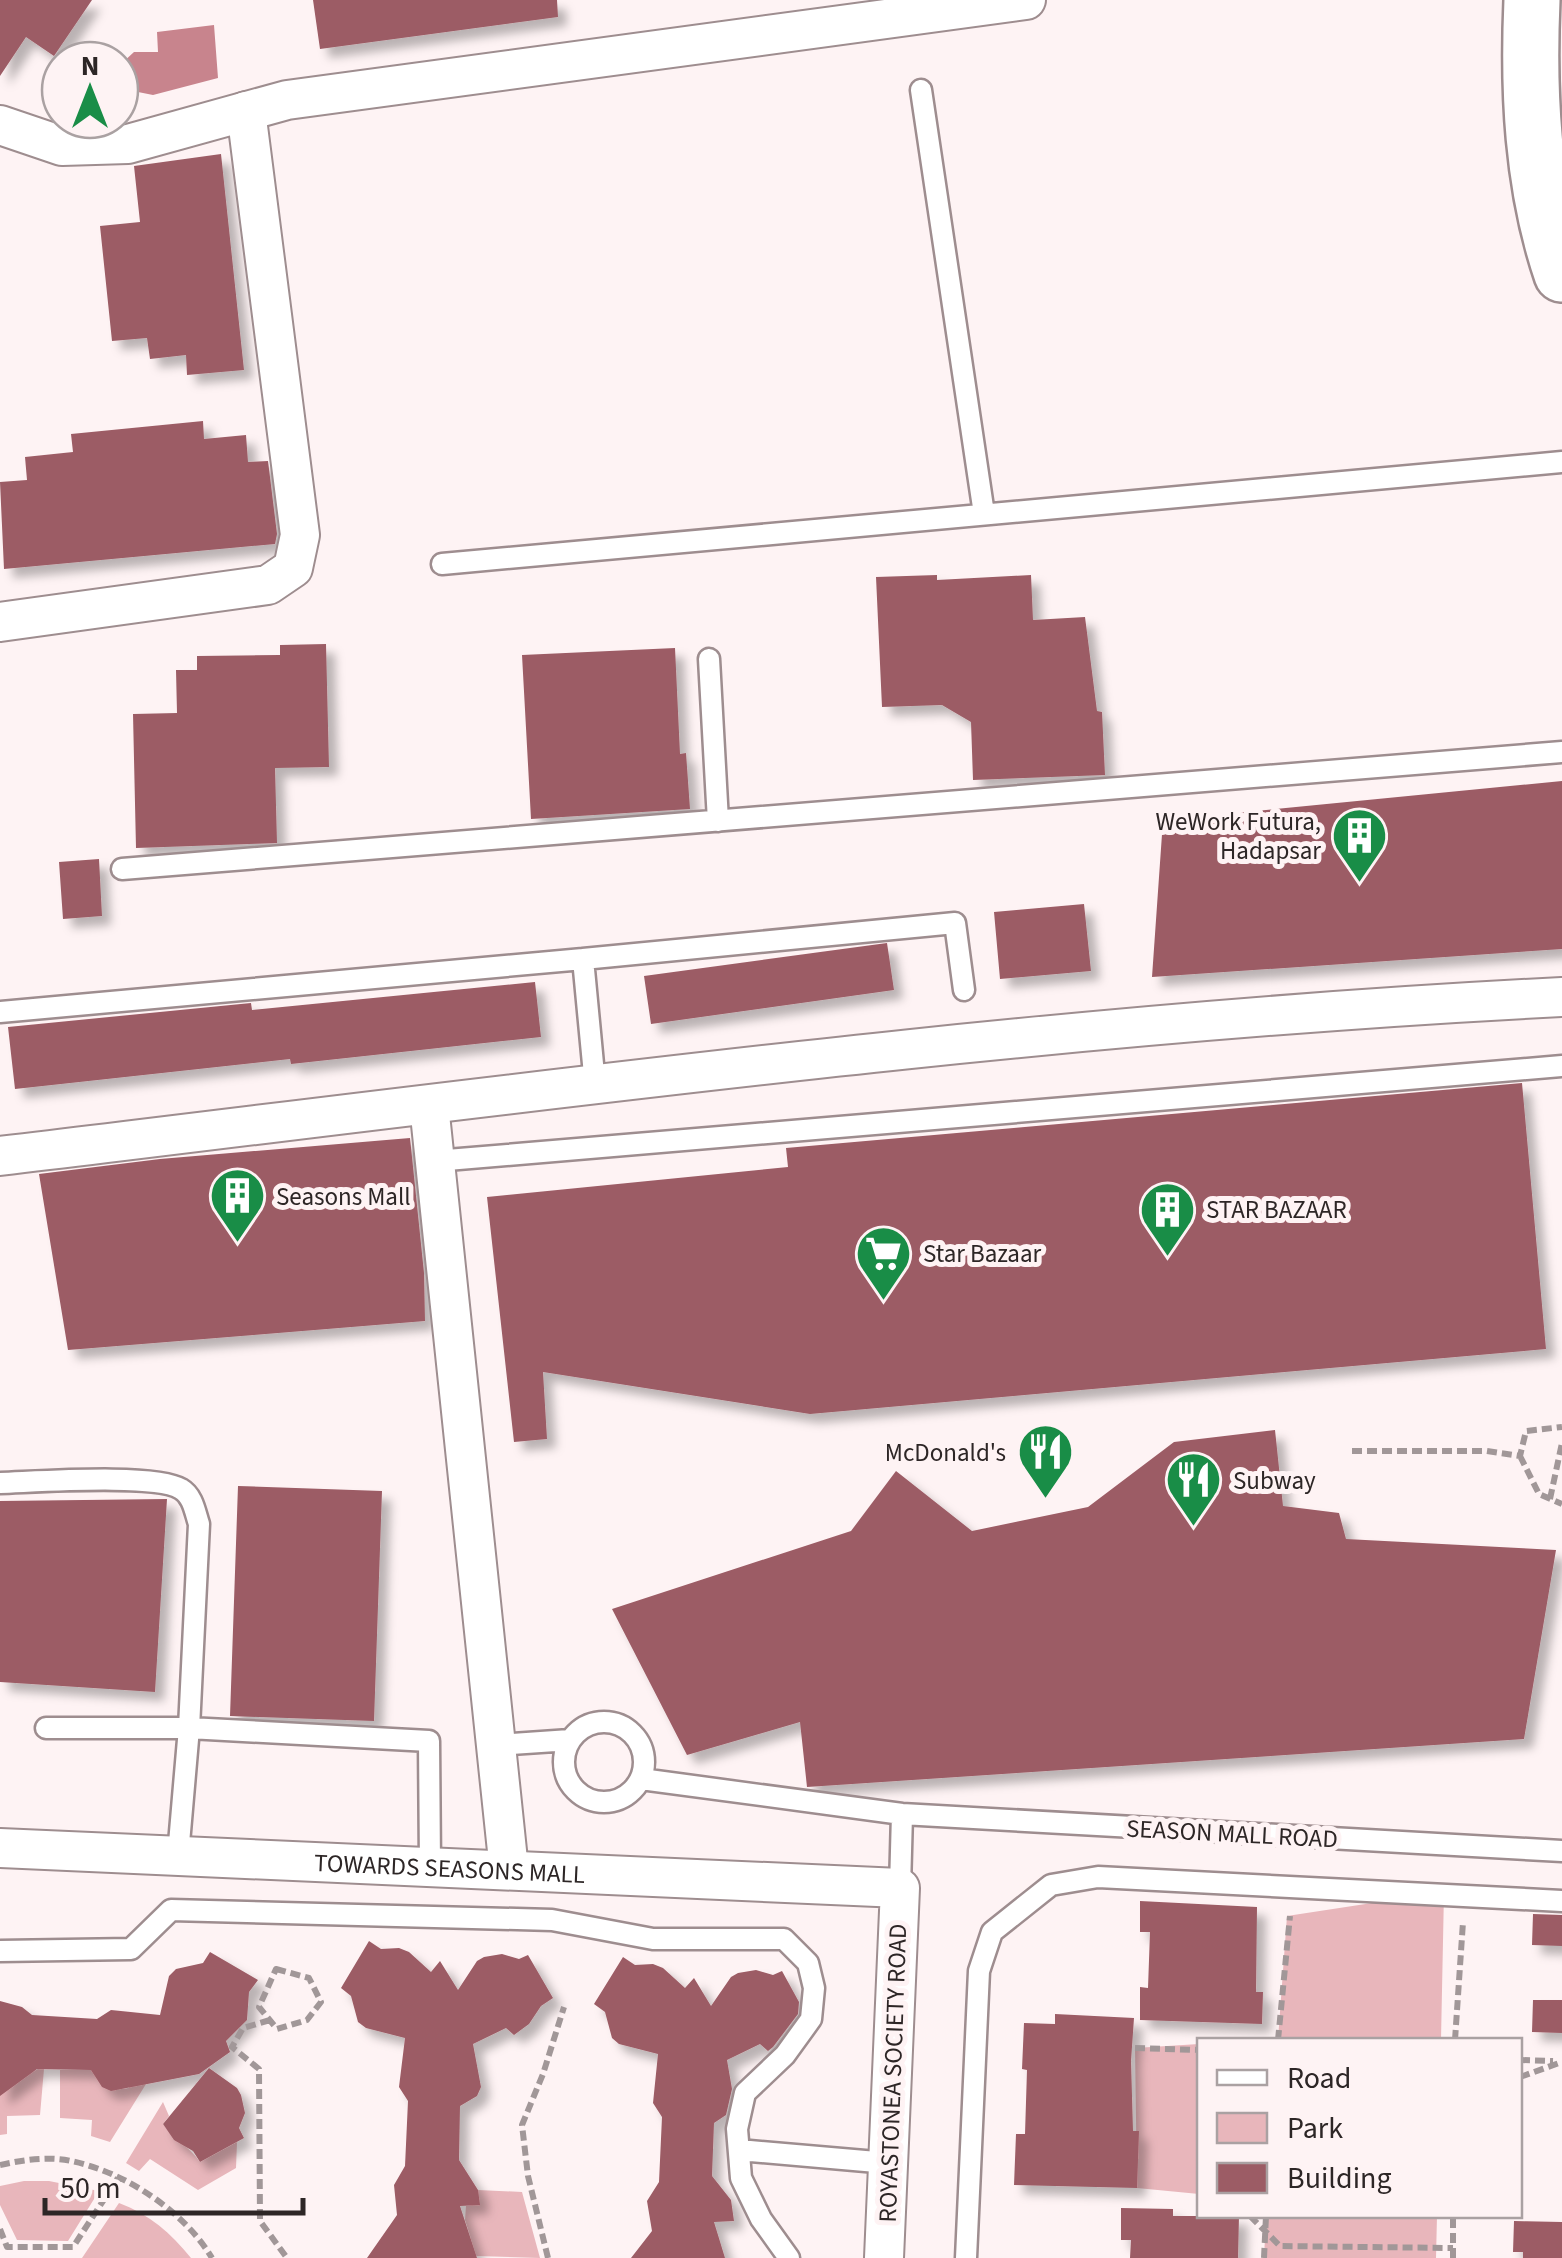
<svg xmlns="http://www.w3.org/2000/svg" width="1562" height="2258" font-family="'Source Sans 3',sans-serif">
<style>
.green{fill:#e8b6bb}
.water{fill:#c8848d}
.building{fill:#9c5c65;filter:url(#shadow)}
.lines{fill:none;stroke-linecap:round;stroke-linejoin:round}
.lane-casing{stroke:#9e8d8f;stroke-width:25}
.street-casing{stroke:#9e8d8f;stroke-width:42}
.highway-casing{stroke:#9e8d8f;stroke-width:60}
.path{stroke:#a19798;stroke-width:6;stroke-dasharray:10 5;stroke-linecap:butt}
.lane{stroke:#fff;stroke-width:20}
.street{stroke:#fff;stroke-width:38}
.highway{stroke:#fff;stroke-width:55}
.labels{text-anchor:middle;stroke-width:10;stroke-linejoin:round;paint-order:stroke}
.poi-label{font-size:25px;fill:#2d2626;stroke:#fef3f4;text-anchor:start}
.street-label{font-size:25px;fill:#2d2626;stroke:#fef3f4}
</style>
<defs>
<filter id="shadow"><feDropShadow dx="9" dy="9" stdDeviation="5" flood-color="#0004"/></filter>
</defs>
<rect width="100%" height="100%" fill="#fef3f4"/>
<!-- green -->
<path class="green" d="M1444,1892L1441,2040H1258L1278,2039L1287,1916Z
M1199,2044V2194L1137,2188L1135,2048Z
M38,2069H44L40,2115L7,2116V2134L0,2135V2088Z
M60,2070H92C102,2089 107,2091 129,2088V2083L146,2084L110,2142L91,2136L92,2120L60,2118Z
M163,2102L169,2116L163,2124C174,2140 190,2147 200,2162L237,2142L236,2168L198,2190L150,2159L139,2171L126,2163Z
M24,2181H49L99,2191L68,2241L17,2240L0,2205V2186Z
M478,2190L522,2192L540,2258L476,2256L465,2220L466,2206L478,2204Z
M119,2203C149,2214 171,2233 191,2258H82Z
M1266,2216H1437L1436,2258H1264Z"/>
<!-- water -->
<path class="water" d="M214,25L218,78L153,95L128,90L121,64L134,52H158L157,32Z"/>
<!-- building -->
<path class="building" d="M0,0H92L54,56L26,37L0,76Z
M313,0H557L558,17L320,49Z
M221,154L244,370L187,375L186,355L150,359L147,338L112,341L100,226L140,222L134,166Z
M203,421L204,439L246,435L248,462L268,461L277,534L275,544L4,569L0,482L27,480L25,457L73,452L71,434Z
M937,575V580L1031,575L1033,620L1085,617L1097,711L1102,712L1105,775L973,780L971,722L942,705L882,707L876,577Z
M326,644L329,767L275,768L277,843L136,848L133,714L177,713L176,670H197V656L280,655V645Z
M675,648L680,754L686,753L690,809L531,819L522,655Z
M1562,781V949L1152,977L1163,820Z
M99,859L102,916L63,919L59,862Z
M1084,904L1091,971L1000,979L994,912Z
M887,943L894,990L651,1024L644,976Z
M535,982L541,1037L291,1064L290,1059L15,1089L8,1027L251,1003L252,1010Z
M1522,1083L1546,1349L810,1414L543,1372L547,1439L514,1442L487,1197L788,1167L786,1148Z
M410,1138L424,1273L425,1321L68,1350L39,1174L160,1159Z
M1275,1430L1283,1506L1339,1513L1346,1539L1556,1550L1524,1739L807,1787L800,1722L687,1755L612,1609L851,1531L896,1471L972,1531L1088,1507L1174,1442Z
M238,1486L382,1491L374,1721L230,1716Z
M167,1499L155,1692L0,1682V1501Z
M1140,1901L1257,1907L1256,1992H1263L1262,2024L1140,2020V1987L1148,1988L1150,1932H1140Z
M1533,1914L1562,1915V1946L1532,1945Z
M369,1941L381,1949L399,1948L409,1952L431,1972L440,1961L458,1990L477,1961L484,1957L502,1954L519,1959L528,1955L553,1998L541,2006L529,2024L514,2035L506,2028L473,2044L481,2087L477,2096L460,2106L459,2160L478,2190L480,2205L460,2206L477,2258H367L397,2215L394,2185L405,2166L408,2101L399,2087L405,2038L366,2028L358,2022L351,1996L341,1988Z
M210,1952L258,1980L249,1992L247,2020L226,2041L230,2052L199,2074L111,2091L102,2087L91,2070L37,2069L0,2096V2001L22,2007L32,2015L97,2019L111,2010L160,2015L169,1976L176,1969L203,1963Z
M623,1957L635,1965L653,1964L663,1968L685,1988L694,1978L711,2006L731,1977L738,1973L756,1970L773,1975L782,1971L799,2002L798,2014L773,2047L768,2051L760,2044L727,2060L732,2089L726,2115L714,2123L712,2176L731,2200L734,2221L714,2222L725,2258H631L652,2231L647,2201L659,2182L662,2117L653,2103L658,2054L619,2044L612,2038L605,2012L594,2004Z
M1533,2000H1562V2033L1532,2032Z
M1055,2014L1134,2018L1131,2061L1133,2131H1139L1137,2188L1014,2185L1016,2134H1025L1027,2070L1022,2069L1024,2023L1055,2024Z
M209,2068L237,2088L241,2095L245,2113L239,2128L244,2138L200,2162L193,2151L174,2140L163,2124Z
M1121,2208L1173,2209V2216H1239L1238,2258H1130L1131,2240H1121Z
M1514,2221L1562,2222V2258H1523V2252H1513Z"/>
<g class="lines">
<defs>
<path id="lane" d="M921,90L984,514
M442,564L1562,462
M709,659L718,821
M122,869L1562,752
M583,959L955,923L964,990
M0,1012L583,959L595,1085
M435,1161L1562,1066
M0,1483C35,1482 156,1473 181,1489C193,1496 195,1512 199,1524L189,1728L429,1741L430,1866
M564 1762a40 40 0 1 1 80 0a40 40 0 1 1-80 0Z
M46,1728H189L178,1855
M496,1745L570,1740
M641,1779L902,1814L1562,1851
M900,1888L902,1814
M0,1951L131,1949L171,1910L552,1920L653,1939H784L808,1963L814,1988L811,2019L785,2055L745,2093L737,2129L741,2178L761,2219L789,2258
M739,2150L888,2163
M966,2258L979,1971L992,1932L1051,1885L1098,1877L1562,1901"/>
<g id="street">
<path d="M0,125L62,146L128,144L287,100L1026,0"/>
<path d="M0,622L268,585L293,568L300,535L246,111"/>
<path d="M429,1105L509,1870"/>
<path d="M0,1156C519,1094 1039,1023 1562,997"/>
<path id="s1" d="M0,1848L900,1888L884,2258"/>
</g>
<path id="highway" d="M1532,0C1528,91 1532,186 1562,274"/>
</defs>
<!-- lane casing -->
<use href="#lane" class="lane-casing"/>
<!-- street casing -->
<use href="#street" class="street-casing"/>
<!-- highway casing -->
<use href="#highway" class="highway-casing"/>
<!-- path -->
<path class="path" d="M1352,1451H1487L1520,1456L1526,1431L1562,1427
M1520,1456L1539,1494L1562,1504
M1550,1499L1562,1443
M276,1969L309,1978L321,2002L307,2020L277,2029L259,2007Z
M270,2020L243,2028L232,2047L259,2069L260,2221L287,2258
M1278,2040L1290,1916
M1455,2040L1463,1922
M1135,2048L1200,2050
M1520,2060L1553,2061
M1520,2077L1562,2062
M1200,2164V2165
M0,2165C23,2160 48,2156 71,2161C125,2172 184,2211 212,2258
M1250,2216L1280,2246L1453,2248
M0,2229L7,2247H73L118,2178
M548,2258L528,2176L522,2125L543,2074L564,2007
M1264,2258L1266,2216
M1453,2258V2216"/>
<!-- lane -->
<use href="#lane" class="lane"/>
<!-- street -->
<use href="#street" class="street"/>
<!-- highway -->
<use href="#highway" class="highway"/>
</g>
<!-- icons -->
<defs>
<symbol id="building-pin" viewBox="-11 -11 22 30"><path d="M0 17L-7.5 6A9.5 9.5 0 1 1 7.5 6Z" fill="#198d47" stroke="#fef3f4"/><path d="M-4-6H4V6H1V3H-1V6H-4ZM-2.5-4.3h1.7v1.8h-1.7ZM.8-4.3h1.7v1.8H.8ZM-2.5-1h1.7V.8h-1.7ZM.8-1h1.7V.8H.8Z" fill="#fff"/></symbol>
<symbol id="supermarket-pin" viewBox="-11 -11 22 30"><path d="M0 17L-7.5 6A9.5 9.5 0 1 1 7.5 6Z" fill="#198d47" stroke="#fef3f4"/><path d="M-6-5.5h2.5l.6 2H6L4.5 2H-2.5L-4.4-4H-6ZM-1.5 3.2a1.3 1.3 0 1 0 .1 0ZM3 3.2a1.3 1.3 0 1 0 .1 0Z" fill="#fff"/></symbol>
<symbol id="restaurant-pin" viewBox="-11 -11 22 30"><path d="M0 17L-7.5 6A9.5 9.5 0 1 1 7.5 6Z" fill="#198d47" stroke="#fef3f4"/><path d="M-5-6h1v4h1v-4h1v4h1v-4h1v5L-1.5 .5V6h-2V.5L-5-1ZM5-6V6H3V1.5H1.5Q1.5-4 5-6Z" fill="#fff"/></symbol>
</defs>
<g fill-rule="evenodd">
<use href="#building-pin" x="1328" y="804" width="63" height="86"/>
<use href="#building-pin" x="206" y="1164" width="63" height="86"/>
<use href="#building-pin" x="1136" y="1178" width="63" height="86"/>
<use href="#supermarket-pin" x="852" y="1222" width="63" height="86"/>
<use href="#restaurant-pin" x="1014" y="1420" width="63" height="86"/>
<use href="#restaurant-pin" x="1162" y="1448" width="63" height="86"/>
</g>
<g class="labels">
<!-- poi labels -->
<g class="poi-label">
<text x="1321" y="830" text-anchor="end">WeWork Futura,<tspan x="1321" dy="29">Hadapsar</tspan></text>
<text x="276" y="1205">Seasons Mall</text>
<text x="1206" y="1218">STAR BAZAAR</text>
<text x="923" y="1262">Star Bazaar</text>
<text x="1006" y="1461" text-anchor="end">McDonald's</text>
<text x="1233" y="1489">Subway</text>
</g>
<!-- street labels -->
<g class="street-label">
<text transform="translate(1232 1833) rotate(3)" y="9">SEASON MALL ROAD</text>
<text dy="9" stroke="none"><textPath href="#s1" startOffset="450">TOWARDS SEASONS MALL</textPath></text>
<text transform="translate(892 2073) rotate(-88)" y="9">ROYASTONEA SOCIETY ROAD</text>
</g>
</g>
<!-- legend -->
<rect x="1197" y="2038" width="325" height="180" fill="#fef3f4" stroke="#aaa1a2" stroke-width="2.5"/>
<rect x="1217" y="2070" width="50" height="15" fill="#ffffff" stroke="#aaa1a2" stroke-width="2.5"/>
<text x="1287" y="2088" font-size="30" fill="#2d2626">Road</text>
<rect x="1217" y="2113" width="50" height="30" fill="#e8b6bb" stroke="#aaa1a2" stroke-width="2.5"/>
<text x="1287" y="2138" font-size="30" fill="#2d2626">Park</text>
<rect x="1217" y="2163" width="50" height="30" fill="#9c5c65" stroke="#aaa1a2" stroke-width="2.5"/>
<text x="1287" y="2188" font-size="30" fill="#2d2626">Building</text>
<!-- north arrow -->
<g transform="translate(90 90)"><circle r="48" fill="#fef3f4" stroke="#aaa1a2" stroke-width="2.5"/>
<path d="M0-8L18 38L0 25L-18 38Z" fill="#198d47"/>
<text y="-15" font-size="28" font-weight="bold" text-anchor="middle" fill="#2d2626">N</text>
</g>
<!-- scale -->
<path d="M45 2198v15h258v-15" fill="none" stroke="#2d2626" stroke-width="5"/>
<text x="60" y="2198" font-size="30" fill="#2d2626" stroke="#fef3f4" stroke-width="8" paint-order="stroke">50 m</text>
</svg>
